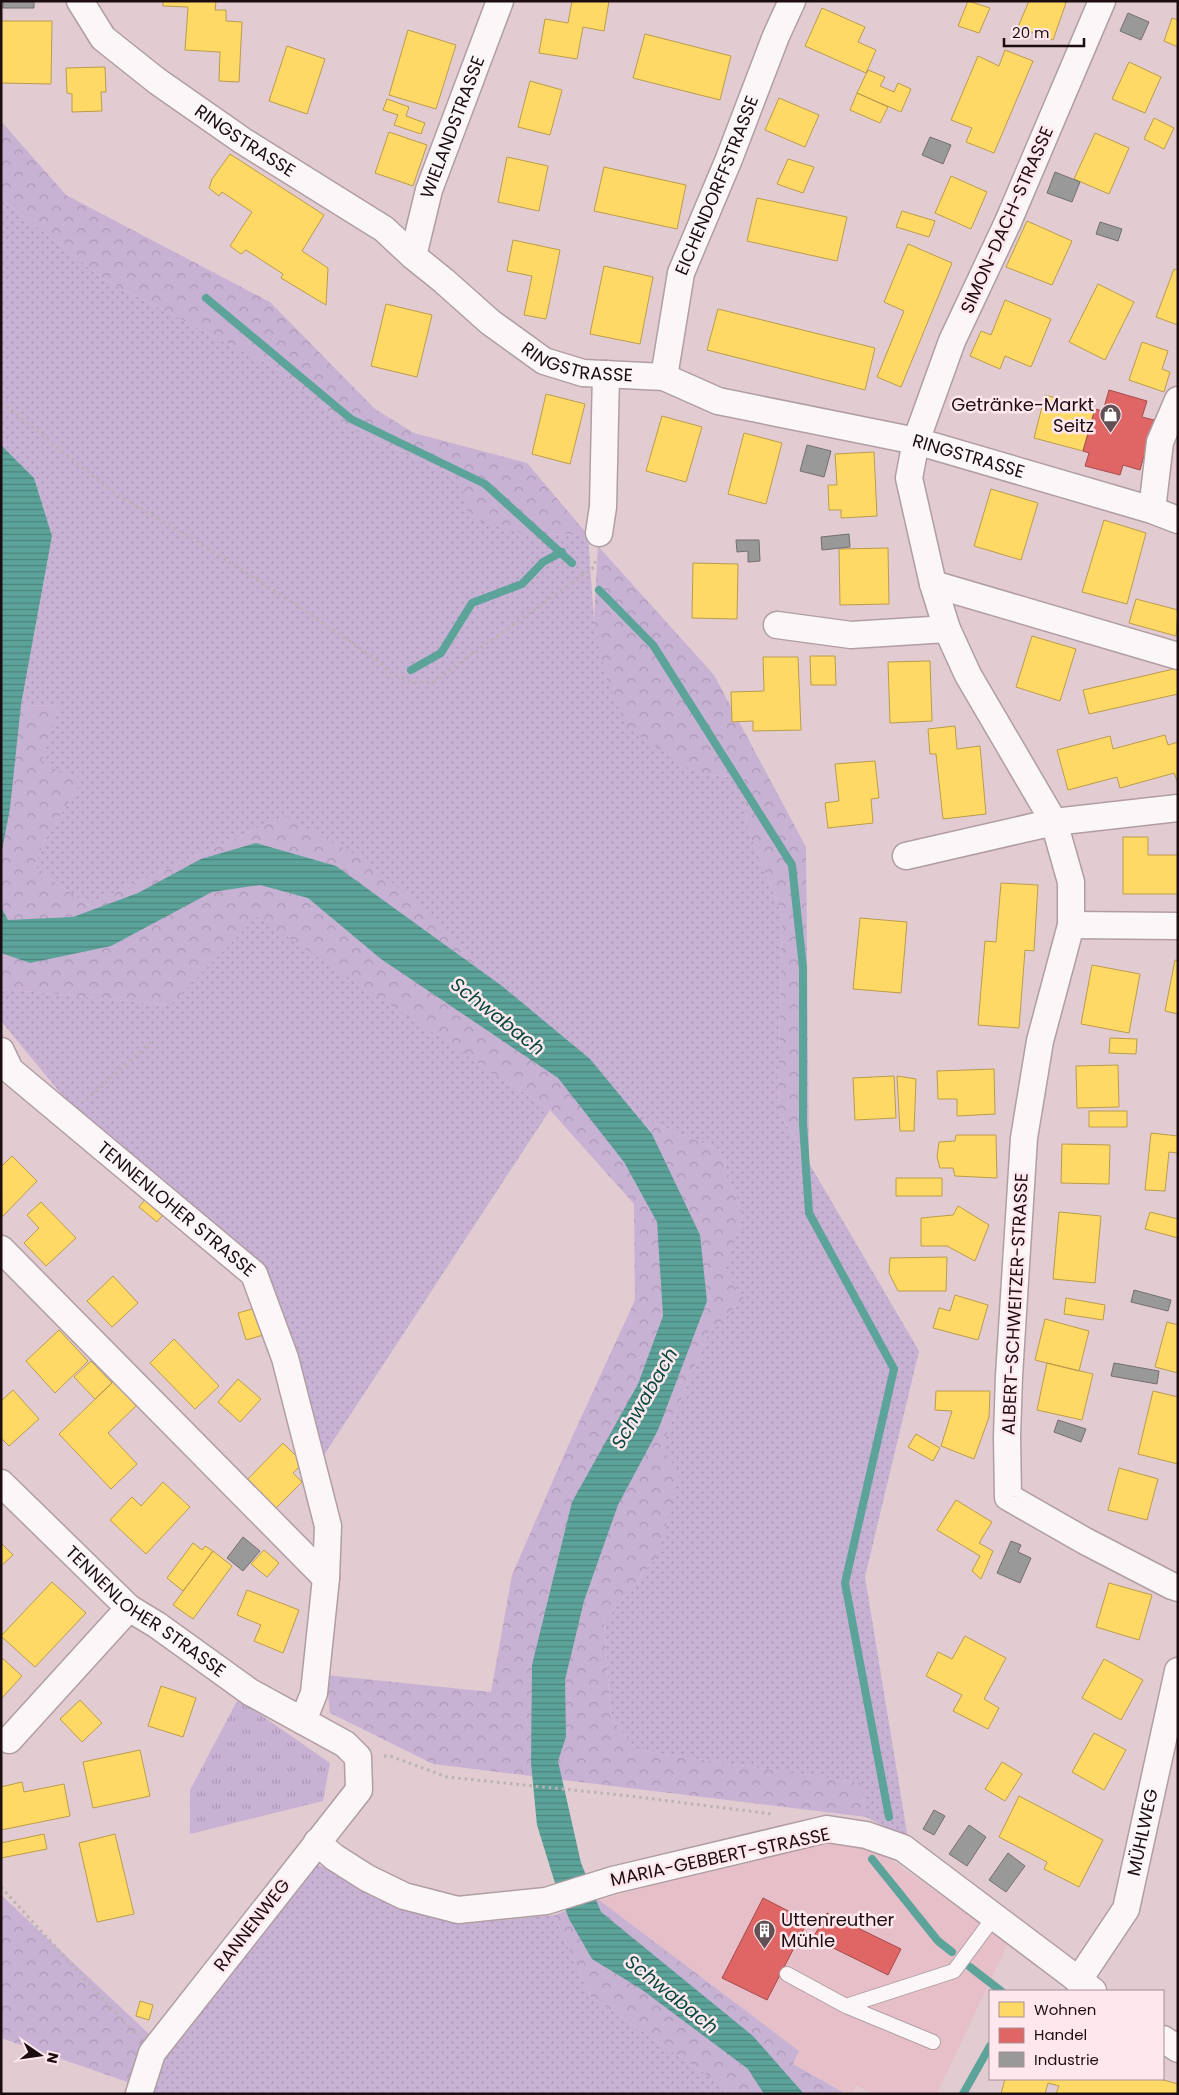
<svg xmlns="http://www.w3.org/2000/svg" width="1179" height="2095" font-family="Poppins,sans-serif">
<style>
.built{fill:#e6bfc9}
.grass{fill:url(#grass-dots)}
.forest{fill:url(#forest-crowns)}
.park{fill:url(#park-tufts)}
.water{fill:url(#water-rules)}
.homes{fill:#ffd966;stroke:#bb9c4c}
.shops{fill:#e06666;stroke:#a54b4c}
.industry{fill:#999;stroke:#746f70}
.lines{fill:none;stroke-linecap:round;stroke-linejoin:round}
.stream{stroke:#5ca39a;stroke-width:8}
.service-casing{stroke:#b09ea3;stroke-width:16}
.minor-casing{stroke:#b09ea3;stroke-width:29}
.path{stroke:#bab2b4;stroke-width:3;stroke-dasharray:2.5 4;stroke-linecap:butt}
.service{stroke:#fbf7f8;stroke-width:14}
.minor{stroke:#fbf7f8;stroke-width:26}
.labels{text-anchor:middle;stroke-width:5;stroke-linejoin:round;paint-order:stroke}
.street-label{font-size:18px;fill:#1c0d11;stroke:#ffe8ed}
.poi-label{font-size:18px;fill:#1c0d11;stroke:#ffe8ed;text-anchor:end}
.water-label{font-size:19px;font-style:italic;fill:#08483f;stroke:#ffe8ed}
</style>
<defs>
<pattern id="grass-dots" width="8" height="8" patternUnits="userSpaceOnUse" patternTransform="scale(1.25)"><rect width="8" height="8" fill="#c8b2d4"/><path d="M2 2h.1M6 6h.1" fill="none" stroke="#ab98b5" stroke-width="1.8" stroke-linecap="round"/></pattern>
<pattern id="forest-crowns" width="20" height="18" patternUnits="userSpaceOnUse" patternTransform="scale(1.25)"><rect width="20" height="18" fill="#c8b2d4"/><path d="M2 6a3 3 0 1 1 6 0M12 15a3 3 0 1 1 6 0" fill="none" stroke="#ab98b5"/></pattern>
<pattern id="park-tufts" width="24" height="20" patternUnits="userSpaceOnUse" patternTransform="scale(1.25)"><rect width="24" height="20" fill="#c8b2d4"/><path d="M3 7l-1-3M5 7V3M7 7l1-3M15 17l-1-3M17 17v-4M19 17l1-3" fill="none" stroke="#ab98b5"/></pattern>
<pattern id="water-rules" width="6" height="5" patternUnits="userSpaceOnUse" patternTransform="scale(1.25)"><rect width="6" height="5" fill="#5ca39a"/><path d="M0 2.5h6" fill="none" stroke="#4b837c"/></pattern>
</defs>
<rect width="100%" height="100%" fill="#e2cbd1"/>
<!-- built -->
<path class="built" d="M821,1842L849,1844L884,1855L1008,1943L937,2094H871L857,2085L852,2094H846L793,2064L799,2051L599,1900L765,1853Z"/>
<!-- grass -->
<path class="grass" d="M1,199L105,280L281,371L347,427L460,478L525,534L588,535L594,621L697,774L744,778L747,827L782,914L778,1110L919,1351L865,1577L908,1839L866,1817L861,1783L637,1750L611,1718L604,1622L658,1555L661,1448L709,1332L743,1299L723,1270L743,1217L720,1150L646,1120L516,1009L285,816L87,905L34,866L44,842L82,779L40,764L59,706L21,705L52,536L34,478L1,445Z
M257,916L550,1110L324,1455L260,1266L76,1112L1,1021V989L170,1005Z
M311,1862L462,1924L554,1915L590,1996L735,2094H137Z"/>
<!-- forest -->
<path class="forest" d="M1,121L66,195L270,302L375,409L414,433L527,463L588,535L525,534L469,518L460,478L347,427L281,371L105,280L1,199Z
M598,546L714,675L806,847L809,1162L778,1110L782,914L747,827L744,778L697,774L626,727L605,674L594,621Z
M1,701L21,705L59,706L41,764L83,779L44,842L34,866L87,905L285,816L361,858L424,908L516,1009L646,1120L720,1150L743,1217L724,1270L744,1299L709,1332L661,1448L680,1472L658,1555L604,1622L611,1718L637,1750L862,1783L866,1817L433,1764L330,1713L326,1675L491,1692L512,1575L568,1446L635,1300L634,1204L550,1110L257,917L170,1005L1,989Z
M1,1895L162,2046L139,2086L1,2038Z
M599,1900L799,2051L793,2064L846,2094H735L590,1996L554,1915Z"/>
<!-- park -->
<path class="park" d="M238,1699L330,1763L323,1801L190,1834V1790Z"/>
<!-- water -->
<path class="water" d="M1,445L34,478L52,536L21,705L10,808L1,856Z
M256,843L336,866L502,986L590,1059L652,1134L700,1235L707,1301L658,1430L618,1505L584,1601L565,1680L566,1737L558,1761L581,1863L601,1912L753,2036L804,2094H764L748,2069L641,1989L592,1959L569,1919L554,1880L537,1825L531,1763L532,1665L572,1502L638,1384L663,1316L657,1222L624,1162L558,1078L381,959L308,898L260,885L212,892L111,946L30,963L1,953V907L8,920L73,917L138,893L201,859Z"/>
<!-- homes -->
<path class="homes" d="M163,1H216L215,10H226V21L242,22L239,82L219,81L220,52L185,50L188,7L163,6Z
M572,1H609L604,31L583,27L577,59L539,53L545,19L568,23Z
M968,1L990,8L979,33L958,26Z
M1029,1H1062L1066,3L1053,40L1018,27Z
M822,8L865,27L858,42L876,50L866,73L805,46Z
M1172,18L1178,20V47L1164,41Z
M1,21H52L51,84L1,83Z
M408,30L456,45L436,109L389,95Z
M645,34L731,56L720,100L633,78Z
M287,46L325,59L307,114L269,101Z
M1005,50L1033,61L994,153L966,142L972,128L951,120L978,56L999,66Z
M1129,62L1161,77L1145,113L1112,99Z
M105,67L106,92H101L102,111L72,112V94L67,93L66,68Z
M868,70L885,77L880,86L894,92L898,83L911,89L901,112L857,93Z
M530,81L562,90L550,135L518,127Z
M857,93L888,107L880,123L850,110Z
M779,98L819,115L805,147L765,130Z
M387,99L409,107L406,116L425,123L421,134L394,125L398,115L383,110Z
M1154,118L1174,128L1164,149L1144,139Z
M389,132L427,145L413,186L375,173Z
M1095,133L1129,148L1109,194L1074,179Z
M230,154L324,215L302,251L328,268L326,305L281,278L283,274L246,250L241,254L230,246L252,212L222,192L219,196L209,188L212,179Z
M507,157L548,166L539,211L498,202Z
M788,159L814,167L803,193L777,184Z
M604,167L686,185L677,229L594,211Z
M951,176L987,192L971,229L935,213Z
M757,198L847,217L837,261L747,241Z
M902,211L935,221L929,237L896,227Z
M1027,221L1072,241L1052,285L1006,267Z
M513,240L560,250L546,319L524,315L532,276L507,271Z
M908,244L952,263L901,387L877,377L904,311L884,302Z
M604,266L653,277L640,344L590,334Z
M1174,269L1178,270V325L1156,317Z
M1098,284L1134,302L1105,360L1069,342Z
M1005,300L1051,319L1031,367L1005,356L1000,369L970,356L981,331L991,335Z
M386,304L432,315L417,377L371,366Z
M718,309L875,348L865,390L707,350Z
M1142,342L1168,351L1162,369L1170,372L1164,392L1129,380Z
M546,394L585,404L570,464L532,454Z
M1045,395L1095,409L1083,451L1034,438Z
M662,416L702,427L686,482L646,471Z
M744,433L782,443L766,504L728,494Z
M874,452L877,516L841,518V510H829L828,485H837L835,454Z
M991,489L1038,503L1021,560L974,546Z
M1104,520L1146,533L1127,604L1082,592Z
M888,548L889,604L840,605L839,549Z
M693,563L738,564L737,619L692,618Z
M1136,599L1178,610L1176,636L1129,623Z
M1032,636L1076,649L1060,701L1016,687Z
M810,656H835L836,685H811Z
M763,657H798L801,730L753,731V721L732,722L731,692L764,691Z
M930,661L932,721L890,723L888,662Z
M1178,668V694L1089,714L1083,690Z
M955,726L957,749L980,746L986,814L943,819L936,754H930L928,729Z
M1165,735L1168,745L1178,742V783L1174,773L1120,788L1117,777L1068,790L1057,750L1110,736L1113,749Z
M875,761L879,798L871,799L873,823L828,828L825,803L839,801L835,764Z
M1123,837H1148V855H1178V894H1123Z
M1001,883L1038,885L1034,951L1025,950L1019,1028L978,1025L985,941L996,942Z
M860,918L907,922L901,993L853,989Z
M1175,960L1178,961V1014L1165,1011Z
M1092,965L1140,974L1129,1033L1081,1024Z
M1110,1038L1137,1039L1136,1054L1109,1053Z
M1118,1065L1119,1107L1077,1108L1076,1066Z
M994,1069L995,1114L957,1116V1099H938L937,1071Z
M894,1076L896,1118L855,1120L853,1078Z
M897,1076L916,1079L914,1131H900Z
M1089,1111H1127V1127H1089Z
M1151,1133L1178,1136V1153L1169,1152L1165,1191L1145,1190Z
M956,1135H996L997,1178L955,1176L953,1168H940L937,1157L939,1142L955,1141Z
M1062,1144L1110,1145L1109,1184L1061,1183Z
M12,1156L37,1181L2,1217L1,1167Z
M896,1178H942V1196H896Z
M148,1196L166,1211L157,1222L139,1207Z
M41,1202L76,1238L46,1266L24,1243L39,1228L27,1215Z
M958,1206L989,1225L975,1261L947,1246H921V1218L953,1215Z
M1059,1212L1101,1216L1095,1283L1053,1279Z
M1150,1212L1178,1219V1238L1145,1229Z
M947,1257L946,1291H898L889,1273L890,1258Z
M113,1276L138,1303L112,1327L87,1301Z
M955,1295L988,1305L978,1340L933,1328L939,1308L950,1311Z
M1066,1298L1105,1305L1103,1320L1064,1314Z
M259,1307L267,1334L246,1340L238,1313Z
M1045,1319L1089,1331L1079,1371L1035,1360Z
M1167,1322L1178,1325V1373L1155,1367Z
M59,1330L88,1361L55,1393L26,1361Z
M174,1339L219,1386L195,1409L150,1363Z
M91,1361L112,1383L95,1399L74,1377Z
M1047,1363L1093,1374L1082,1420L1037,1410Z
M238,1379L261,1399L240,1422L218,1402Z
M115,1380L138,1404L108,1433L137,1464L111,1489L59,1434Z
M13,1390L39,1419L9,1446L1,1438V1401Z
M936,1391H990L989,1417L974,1459L941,1446L952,1411L935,1410Z
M1153,1391L1178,1397V1464L1138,1454Z
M916,1434L940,1448L933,1461L908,1447Z
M283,1443L303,1463L293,1473L302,1482L274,1510L246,1481Z
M1119,1468L1158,1479L1147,1520L1108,1510Z
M163,1482L190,1507L146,1554L110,1520L132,1497L141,1506Z
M956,1500L992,1522L979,1543L993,1551L981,1579L972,1571L980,1556L937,1530Z
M1,1543L13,1555L1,1566Z
M193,1543L202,1550L205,1546L213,1551L183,1591L167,1578Z
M264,1550L279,1563L267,1577L251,1564Z
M213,1551L232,1566L193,1619L173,1605Z
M52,1582L86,1613L35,1667L1,1636Z
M1109,1583L1152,1595L1139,1640L1096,1627Z
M247,1590L299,1610L283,1653L254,1641L261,1625L237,1615Z
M965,1636L1006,1658L984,1699L999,1708L988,1729L953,1711L962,1695L926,1676L938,1652L952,1659Z
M1,1657L22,1676L1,1699Z
M1104,1659L1143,1680L1121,1720L1082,1698Z
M161,1686L196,1698L183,1737L148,1726Z
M80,1700L102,1723L82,1742L60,1719Z
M1094,1733L1126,1750L1104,1790L1072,1772Z
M140,1750L150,1796L93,1808L83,1762Z
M1002,1762L1022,1774L1005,1801L985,1789Z
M22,1782L24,1792L64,1784L70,1816L1,1830V1787Z
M1019,1796L1103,1840L1079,1887L1044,1869L1047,1862L999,1837Z
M44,1834L47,1849L1,1858V1843Z
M115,1834L134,1914L97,1922L79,1843Z
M140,2001L153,2005L149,2020L136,2016Z
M1005,2079H1160L1178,2084V2094H1056L1059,2086L1048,2083L1045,2094H1001Z"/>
<!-- shops -->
<path class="shops" d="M1109,390L1147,401L1142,417L1154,420L1140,470L1123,465L1120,475L1085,466L1089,453L1083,451L1095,409L1103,411Z
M763,1898L808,1921L767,2000L722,1978Z
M827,1913L901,1949L888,1975L813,1938Z"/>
<!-- industry -->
<path class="industry" d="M3,1H34V8H3Z
M1128,13L1149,22L1141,40L1120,31Z
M930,137L951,145L943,164L922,155Z
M1055,172L1080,182L1072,202L1047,193Z
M1100,222L1122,229L1118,241L1096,234Z
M807,445L831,451L824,477L800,471Z
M849,534L850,547L822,550L821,537Z
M736,540H759L760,561L748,562V551L737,552Z
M1134,1290L1171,1300L1168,1311L1131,1302Z
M1114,1363L1159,1371L1157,1384L1111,1376Z
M1058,1420L1086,1429L1081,1442L1054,1432Z
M243,1537L260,1551L243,1571L227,1558Z
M1011,1541L1021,1545L1018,1552L1031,1558L1020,1583L997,1573Z
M934,1810L945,1816L934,1835L923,1829Z
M969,1825L986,1837L967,1866L949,1854Z
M1008,1853L1025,1866L1006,1892L989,1880Z"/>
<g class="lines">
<!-- stream -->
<path class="stream" d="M206,298L351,419L485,484L572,563
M599,590L653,645L792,865L803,968V1124L809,1213L894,1369L845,1583L889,1817
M411,670L441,653L472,603L522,584L543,562L562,552
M872,1859L938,1941L952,1952
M970,1967L1001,1991
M963,2094L990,2046"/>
<defs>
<path id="service" d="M787,1974L846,2006L954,1971L994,1917
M846,2006L933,2042"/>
<g id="minor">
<path id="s1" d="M80,1L103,38L157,81L243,141L384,229L413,256L444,281L490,322L544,361L583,373L664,377L718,401L916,441L1152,510L1178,520"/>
<path d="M1102,1L1008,222L952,341L916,441L909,478L933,584L947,629L968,675L1054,822L1071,882V925L1040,1041L1024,1138L1009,1376L1007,1437L1008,1497L1085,1541L1172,1586L1178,1588"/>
<path id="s2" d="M413,256L429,190L500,1"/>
<path id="s3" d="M664,377L681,273L729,159L776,36L792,1"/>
<path d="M1152,510L1160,442L1178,400"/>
<path d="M599,533L603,507L606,374"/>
<path d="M933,584L1178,656"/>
<path d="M777,625L851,635L947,629"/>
<path d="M906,856L1054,822L1178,808"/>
<path d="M1071,925L1178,926"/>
<path id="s4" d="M1,1051L10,1070L254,1274L285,1358L328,1526L326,1578"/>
<path d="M1,1249L326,1578L314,1693L303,1721"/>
<path id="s5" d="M1,1483L129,1608L157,1625L250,1692L345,1744L358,1757L359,1790L152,2053L139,2094"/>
<path d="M9,1740L129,1608"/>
<path d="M317,1842L334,1857L367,1878L404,1896L458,1910L546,1901L613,1880L827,1829L866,1835L903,1848L1093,1991"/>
<path id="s6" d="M1078,1981L1126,1909L1178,1671"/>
<path d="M1163,2039L1178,2049"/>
</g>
</defs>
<!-- service casing -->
<use href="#service" class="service-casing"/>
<!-- minor casing -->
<use href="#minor" class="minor-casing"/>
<!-- path -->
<path class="path" d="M1,402L113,492L198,542L295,604L373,657L392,674L414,683L433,682L594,567L596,558
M86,1100L151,1042
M384,1756H390L447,1777L630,1796L772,1814
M1,1887L134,2033"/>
<!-- service -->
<use href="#service" class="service"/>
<!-- minor -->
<use href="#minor" class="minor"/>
</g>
<!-- icons -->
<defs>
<symbol id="shop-pin" viewBox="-11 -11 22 30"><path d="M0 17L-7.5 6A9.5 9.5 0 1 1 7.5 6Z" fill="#615054" stroke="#ffe8ed"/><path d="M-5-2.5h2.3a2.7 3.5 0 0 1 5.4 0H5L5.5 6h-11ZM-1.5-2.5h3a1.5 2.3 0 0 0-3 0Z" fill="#fff"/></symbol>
<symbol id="building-pin" viewBox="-11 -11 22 30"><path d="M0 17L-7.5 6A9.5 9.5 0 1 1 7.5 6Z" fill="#615054" stroke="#ffe8ed"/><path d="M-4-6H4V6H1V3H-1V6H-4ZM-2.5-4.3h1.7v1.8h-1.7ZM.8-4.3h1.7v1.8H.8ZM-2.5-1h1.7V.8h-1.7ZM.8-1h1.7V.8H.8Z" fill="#fff"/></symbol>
</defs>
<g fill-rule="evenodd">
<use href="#shop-pin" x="1098" y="402" width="25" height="34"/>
<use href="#building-pin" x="752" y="1918" width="25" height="34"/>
</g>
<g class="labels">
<!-- street labels -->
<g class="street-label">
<text dy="6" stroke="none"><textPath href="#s2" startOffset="135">WIELANDSTRASSE</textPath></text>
<text dy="6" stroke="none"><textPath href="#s1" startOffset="219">RINGSTRASSE</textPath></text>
<text dy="6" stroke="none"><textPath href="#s3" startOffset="200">EICHENDORFFSTRASSE</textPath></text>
<text transform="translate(1007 220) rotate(-66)" y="6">SIMON-DACH-STRASSE</text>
<text dy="6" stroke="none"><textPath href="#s1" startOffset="624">RINGSTRASSE</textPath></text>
<text dy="6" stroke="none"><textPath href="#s1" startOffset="1029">RINGSTRASSE</textPath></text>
<text dy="6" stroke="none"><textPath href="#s4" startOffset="238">TENNENLOHER STRASSE</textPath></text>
<text transform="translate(1015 1304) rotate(-87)" y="6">ALBERT-SCHWEITZER-STRASSE</text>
<text dy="6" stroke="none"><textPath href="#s5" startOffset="194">TENNENLOHER STRASSE</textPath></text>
<text dy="6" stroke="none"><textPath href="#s6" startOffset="165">MÜHLWEG</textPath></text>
<text transform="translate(720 1857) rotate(-12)" y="6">MARIA-GEBBERT-STRASSE</text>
<text transform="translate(252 1925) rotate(-52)" y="6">RANNENWEG</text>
</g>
<!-- poi labels -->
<g class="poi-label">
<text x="1094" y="411">Getränke-Markt<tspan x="1094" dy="21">Seitz</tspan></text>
<text x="781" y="1926" text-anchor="start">Uttenreuther<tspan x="781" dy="21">Mühle</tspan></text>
</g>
<!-- water labels -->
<g class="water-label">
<text transform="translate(498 1016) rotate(38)" y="7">Schwabach</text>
<text transform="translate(644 1398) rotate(-60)" y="7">Schwabach</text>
<text transform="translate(672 1994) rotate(39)" y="7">Schwabach</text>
</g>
</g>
<!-- border -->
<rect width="1179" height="2095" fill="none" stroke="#1c0d11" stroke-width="5"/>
<!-- legend -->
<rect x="989" y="1990" width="175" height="90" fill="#ffe8ed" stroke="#a49095"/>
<rect x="999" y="2002" width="25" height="15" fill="#ffd966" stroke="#a49095"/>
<text x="1034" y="2015" font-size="15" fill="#1c0d11">Wohnen</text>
<rect x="999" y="2028" width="25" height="15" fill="#e06666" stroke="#a49095"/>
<text x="1034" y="2040" font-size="15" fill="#1c0d11">Handel</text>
<rect x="999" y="2052" width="25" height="15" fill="#999999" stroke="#a49095"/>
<text x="1034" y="2065" font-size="15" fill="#1c0d11">Industrie</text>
<!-- north arrow -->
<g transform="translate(40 2055) rotate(103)" stroke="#ffe8ed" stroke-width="4" paint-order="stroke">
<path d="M0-4L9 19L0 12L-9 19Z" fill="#1c0d11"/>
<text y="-8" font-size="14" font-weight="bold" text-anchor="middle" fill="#1c0d11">N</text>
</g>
<!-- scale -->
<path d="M1004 38v8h80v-8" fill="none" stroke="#1c0d11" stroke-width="2.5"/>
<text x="1012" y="38" font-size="15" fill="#1c0d11" stroke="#ffe8ed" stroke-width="4" paint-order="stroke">20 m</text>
</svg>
